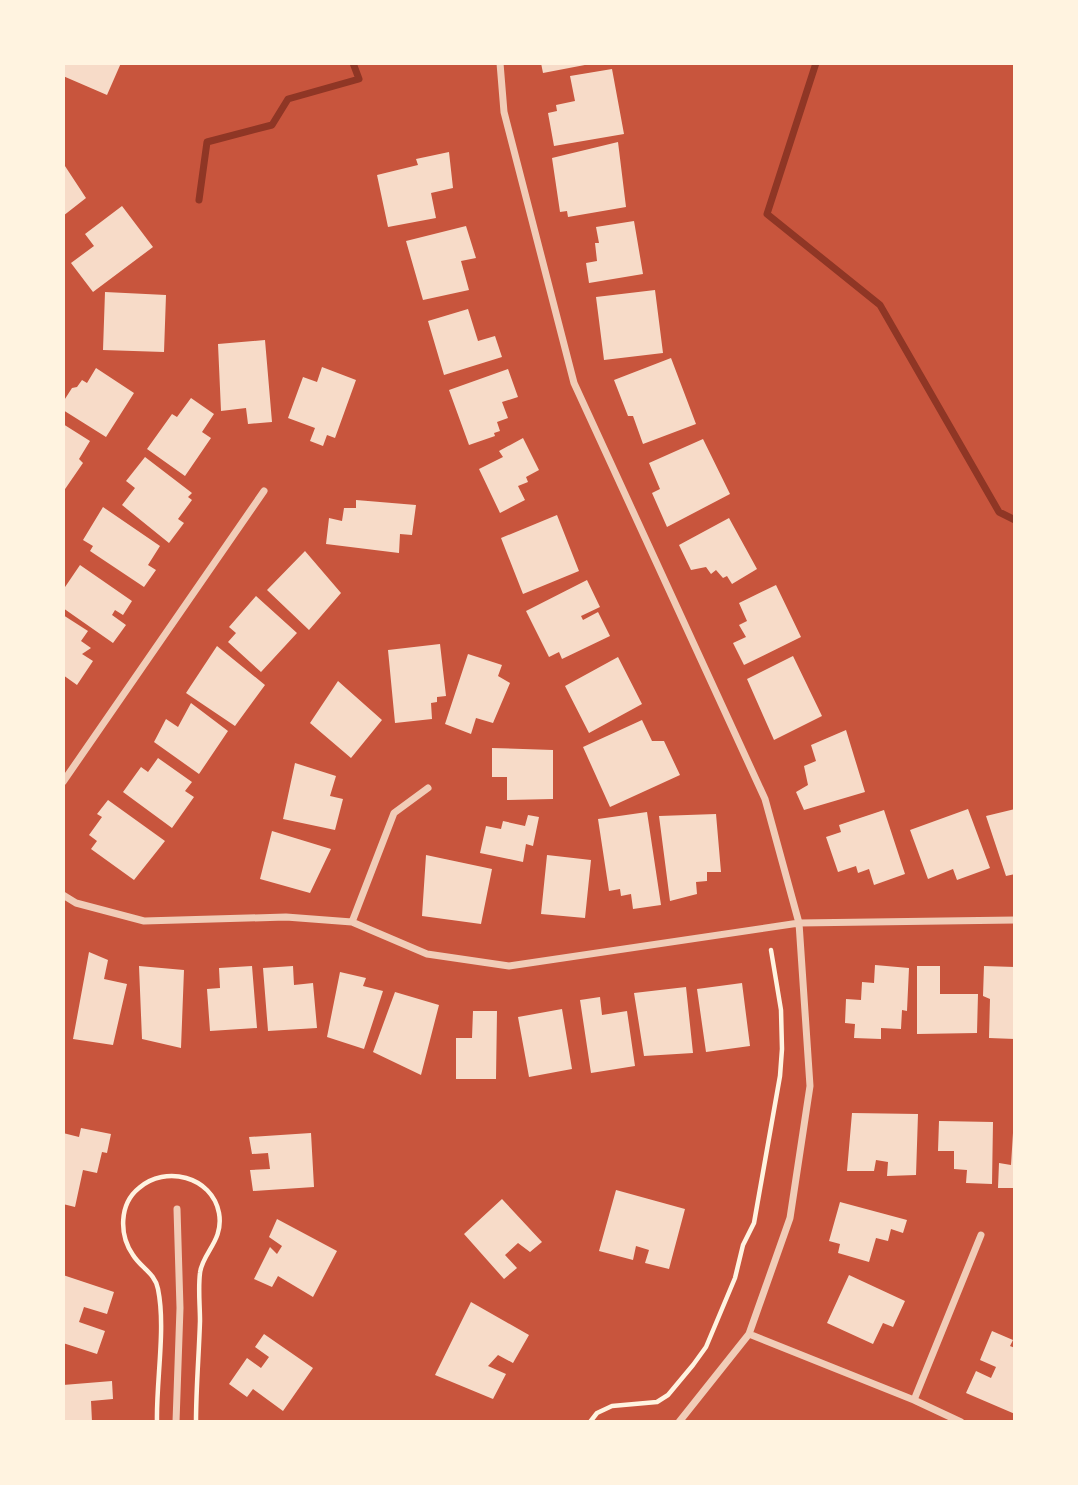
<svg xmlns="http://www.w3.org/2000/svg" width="1078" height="1485" font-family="'Space Grotesk',sans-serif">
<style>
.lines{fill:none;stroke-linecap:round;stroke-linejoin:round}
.stream{stroke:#8f3625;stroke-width:7}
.building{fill:#f7dbc8}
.path{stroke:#fff3e0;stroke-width:4.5}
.minor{stroke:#f1ccb7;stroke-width:7}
</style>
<rect width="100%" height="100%" fill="#c8553d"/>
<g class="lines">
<!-- stream -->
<path class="stream" d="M816,63L767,214L880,305L999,512L1015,520
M199,200L207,142L272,125L288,99L359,79L353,63"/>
</g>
<!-- building -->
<path class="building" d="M63,63H121L107,95L63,76Z
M541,63H590V64L543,73Z
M612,69L624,134L554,146L548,113L557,111L556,105L575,101L570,76Z
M618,142L626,207L568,217L567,211L560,212L552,158Z
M449,152L453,188L431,193L436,218L388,227L377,175L418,165L416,159Z
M63,163L86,198L63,216Z
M122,206L153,247L93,292L71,263L94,246L85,234Z
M634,221L643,274L589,283L586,263L597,261L595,243H599L596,227Z
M466,226L476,258L461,261L469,290L423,300L406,241Z
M655,290L663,353L604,360L596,297Z
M105,292L166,295L164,352L103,350Z
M468,309L478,341L495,336L502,357L444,375L428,321Z
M265,340L272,422L248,424L246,408L221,411L218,344Z
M671,358L696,424L643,444L633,416H628L614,380Z
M322,367L356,380L335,438L327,435L323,446L310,441L315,428L288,418L303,377L317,382Z
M96,368L134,393L106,437L63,410V402L72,388L77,387L82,380L87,383Z
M508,369L518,397L502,402L508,418L497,422L500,431L494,433L495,436L469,445L449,390Z
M191,398L214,414L202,432L211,438L185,476L147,449L172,414L177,417Z
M63,424L90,441L79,459L83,463L63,492Z
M523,438L539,470L526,477L528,482L518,486L525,500L500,513L479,469L503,457L499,451Z
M703,439L730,494L667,527L652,493L660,489L649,463Z
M145,457L192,493L188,497L192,500L178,519L184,523L169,543L122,505L135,488L126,481Z
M356,500L416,505L412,535L400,534L399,553L326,544L329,518L342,521L344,508H356Z
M103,507L160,546L148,565L156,570L144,587L90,551L93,546L83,540Z
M557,515L579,571L523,594L501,538Z
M729,518L757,569L732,584L727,576L723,578L716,570L711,574L706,567L691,570L679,545Z
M305,551L341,593L309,630L267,590Z
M80,565L132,601L123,615L115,610L112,615L126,625L113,643L63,608V590Z
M587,580L600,607L581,616L583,620L598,612L610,636L562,659L559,652L549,657L526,611Z
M776,585L801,637L744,665L733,643L746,637L739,625L747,621L739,603Z
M256,596L297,633L261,672L228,642L236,633L229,627Z
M63,615L88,631L81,641L91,648L82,654L93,661L77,685L63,675Z
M440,644L446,696L437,697V702L431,703L432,719L395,723L388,650Z
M217,646L265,685L235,726L186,693Z
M468,654L502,665L498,676L510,683L493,723L476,718L471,734L445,724Z
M793,656L822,716L774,740L747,679Z
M618,657L642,704L589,733L565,686Z
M338,681L382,720L351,758L310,723Z
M191,703L228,731L199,774L154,742L166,719L178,727Z
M642,720L652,741H664L680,775L610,807L583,747Z
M846,730L865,792L804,810L796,792L808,785L804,766L816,761L811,745Z
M492,748L553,750V799L507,800V777H492Z
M158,758L192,782L185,791L194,797L172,828L123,792L141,767L148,772Z
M295,763L336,776L330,796L343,799L335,830L283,819Z
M108,800L165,841L134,880L91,849L97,841L89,835L102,817L97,814Z
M968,809L990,868L957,880L953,869L928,879L910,830Z
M1015,809V874L1006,876L986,816Z
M884,810L905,874L874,885L869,869L858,873L856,866L838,872L826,837L841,832L839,825Z
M647,812L661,905L633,909L631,894L621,896L620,889L609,891L598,819Z
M716,814L721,872H707V881L696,882L697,894L670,901L659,816Z
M528,815L539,817L533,846L526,844L523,862L480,853L486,826L501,829L503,821L525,826Z
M272,831L331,849L310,893L260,879Z
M426,855L492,869L481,924L422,916Z
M547,855L591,860L585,918L541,914Z
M89,952L108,960L104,979L127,984L113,1045L73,1039Z
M875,965L909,968L907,1011L902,1010L901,1029L881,1028V1039L854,1038L855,1024L845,1023L846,999L861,1000L862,982L874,983Z
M139,966L184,970L181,1048L142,1039Z
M252,966L257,1028L210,1031L207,989L220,988L219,968Z
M293,966L294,985L313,983L317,1028L268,1031L263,968Z
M917,966H940V994H978L977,1033L917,1034Z
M984,966L1015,967V1039L989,1038L990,999L983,996Z
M340,972L366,978L363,986L383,991L364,1049L327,1037Z
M742,983L750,1046L706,1052L697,989Z
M686,987L693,1053L644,1056L634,993Z
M395,992L439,1005L421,1075L373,1052Z
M600,997L602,1015L627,1011L635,1066L591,1073L580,1000Z
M562,1009L572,1069L529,1077L518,1017Z
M473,1011H497L496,1079H456V1038H472Z
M852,1113L918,1114L916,1175L887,1176L888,1162L876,1160L874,1171H847Z
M939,1121L993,1122L992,1184L966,1183L967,1170L954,1169V1151H938Z
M81,1128L111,1134L107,1153L102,1152L97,1173L83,1170L75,1207L63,1204V1133L79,1137Z
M311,1133L314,1187L253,1191L250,1170L270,1169L268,1153L252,1154L249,1137Z
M1013,1133H1015V1188H998L999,1163L1011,1165Z
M616,1190L685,1209L669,1269L645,1263L649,1250L636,1246L633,1260L599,1251Z
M502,1199L542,1242L530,1252L518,1243L505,1255L517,1268L504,1279L464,1234Z
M840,1202L907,1220L903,1233L891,1229L888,1241L876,1238L869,1262L838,1253L840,1244L829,1241Z
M277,1219L337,1251L313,1297L278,1276L272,1287L254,1279L270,1247L277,1254L282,1246L269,1237Z
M63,1275L114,1292L107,1314L84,1307L79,1322L105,1331L97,1354L63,1343Z
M849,1275L905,1301L893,1327L883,1323L873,1344L827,1323Z
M471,1302L529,1335L513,1363L498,1355L488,1366L506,1374L493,1399L435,1375Z
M992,1331L1013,1340L1010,1346L1015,1348V1414L966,1393L976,1371L991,1378L996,1367L980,1360Z
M264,1334L313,1368L283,1411L253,1389L247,1397L229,1384L247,1358L261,1368L269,1357L255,1347Z
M112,1381L113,1399L91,1401L92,1422H63V1385Z"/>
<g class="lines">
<!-- path -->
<path class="path" d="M157,1422C156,1381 166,1328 158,1289C155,1273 141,1268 133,1255C119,1235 119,1204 139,1188C165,1165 212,1176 219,1213C224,1241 202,1253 200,1273C198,1289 200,1305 200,1321C199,1354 196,1388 196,1422
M590,1422L597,1413L612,1406L657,1402L668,1395L693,1365L706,1347L735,1278L743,1245L754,1223L757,1206L780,1076L782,1049L781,1010L771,950"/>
<!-- minor -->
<path class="minor" d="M500,63L504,112L574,383L765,799L799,923L810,1086L790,1218L749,1334L679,1422
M63,782L264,491
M63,895L76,903L144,921L286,917L352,922L427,954L509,966L799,923L1015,920
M352,922L394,813L428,788
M749,1334L914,1400L961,1422
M914,1400L981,1235
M176,1422L180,1308L177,1209"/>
</g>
<!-- border -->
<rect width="1078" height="1485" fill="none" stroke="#fff3e0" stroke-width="130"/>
</svg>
